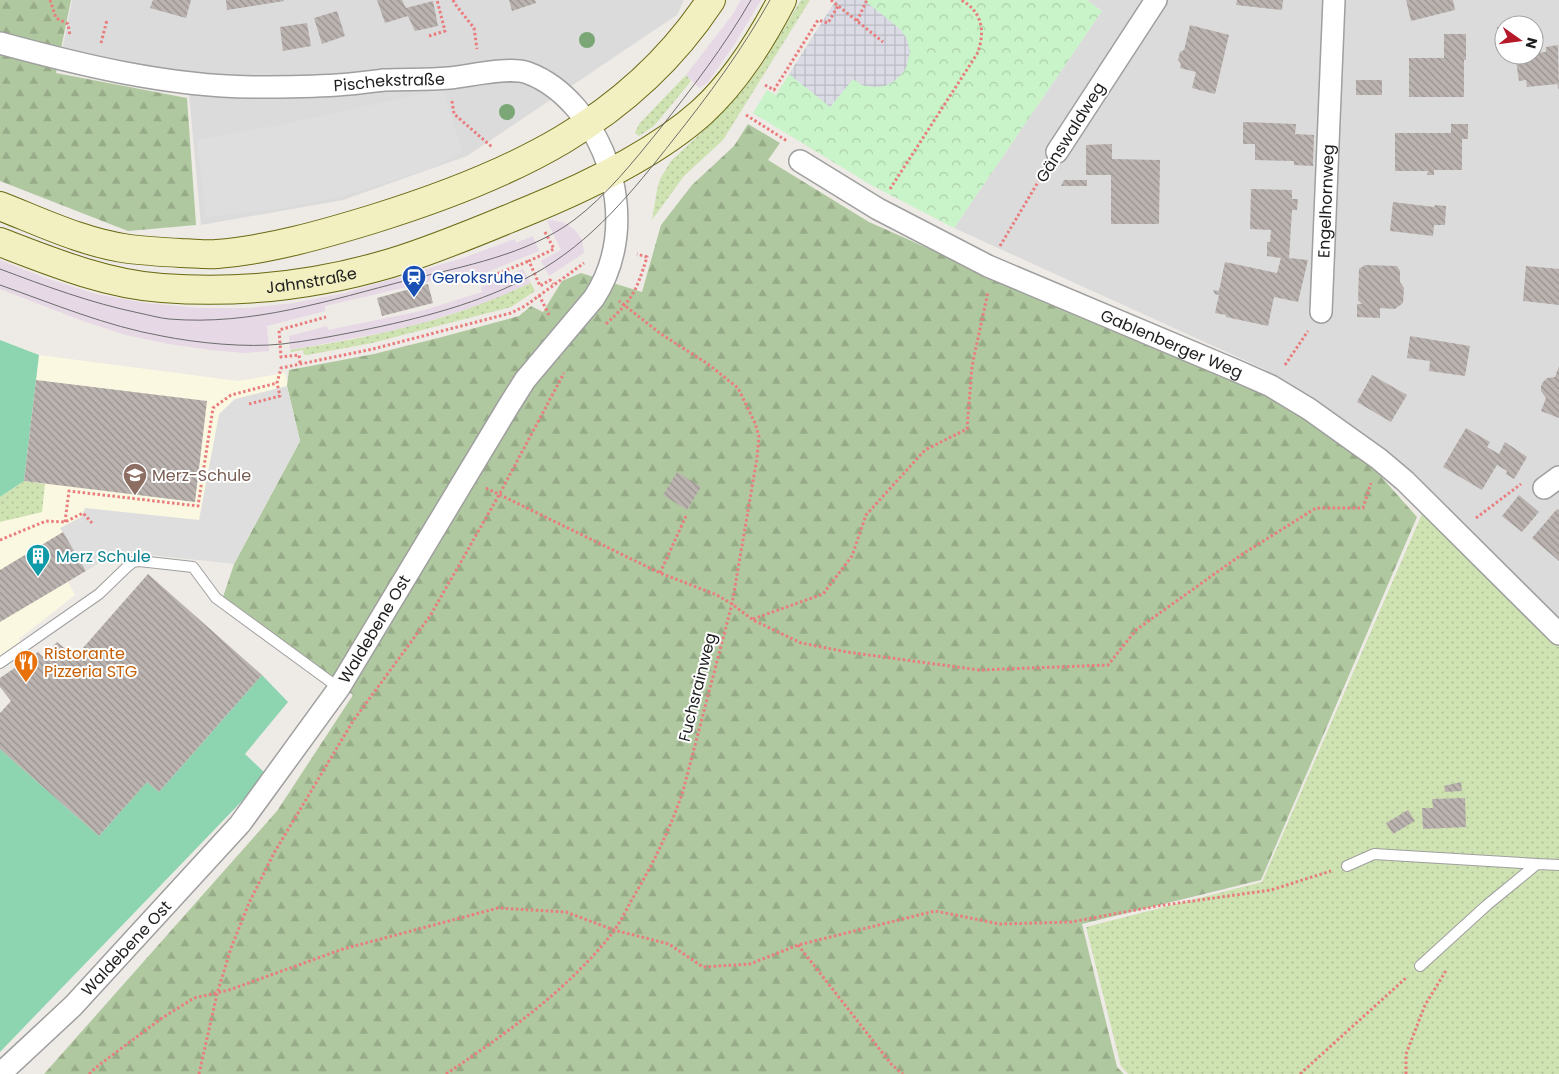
<svg xmlns="http://www.w3.org/2000/svg" width="1559" height="1074" font-family="Poppins,sans-serif">
<style>
.residential{fill:#dcdbdc;fill-rule:evenodd}
.industrial{fill:#e6d8e5}
.education{fill:#fbf8e2}
.grass{fill:url(#grass-dots)}
.forest{fill:url(#forest-firs)}
.park{fill:url(#park-crowns)}
.pitch{fill:#8dd4b1}
.parking{fill:#dedede}
.plaza{fill:url(#plaza-grid)}
.building{fill:url(#building-back-hatch)}
.lines{fill:none;stroke-linecap:round;stroke-linejoin:round}
.service-casing{stroke:#9f9f9f;stroke-width:12}
.minor-casing{stroke:#9f9f9f;stroke-width:24}
.secondary-casing{stroke:#696912;stroke-width:30}
.path{stroke:#e97c7c;stroke-width:3;stroke-dasharray:2.5 2.5;stroke-linecap:butt}
.service{stroke:#fff;stroke-width:10}
.minor{stroke:#fff;stroke-width:21}
.secondary{stroke:#f2efc0;stroke-width:28}
.tram{stroke:#6c6c6c;stroke-width:1}
.tree{fill:#7aa775}
.labels{text-anchor:middle;stroke-width:4;stroke-linejoin:round;paint-order:stroke}
.street-label{font-size:16px;fill:#1e1e1e;stroke:#fff}
.transit-label{font-size:16px;fill:#164399;stroke:#fff;text-anchor:start}
.education-label{font-size:16px;fill:#785e54;stroke:#fff;text-anchor:start}
.culture-label{font-size:16px;fill:#0d838f;stroke:#fff;text-anchor:start}
.food-label{font-size:16px;fill:#c56008;stroke:#fff;text-anchor:start}
</style>
<defs>
<pattern id="grass-dots" width="8" height="8" patternUnits="userSpaceOnUse" patternTransform="scale(1.25)"><rect width="8" height="8" fill="#cfe2b2"/><path d="M2 2h.1M6 6h.1" fill="none" stroke="#b1c199" stroke-width="1.8" stroke-linecap="round"/></pattern>
<pattern id="forest-firs" width="22" height="20" patternUnits="userSpaceOnUse" patternTransform="scale(1.25)"><rect width="22" height="20" fill="#b0c89f"/><path d="M5 1l3.5 6h-7zM16 11l3.5 6h-7z" fill="#97ab88"/></pattern>
<pattern id="park-crowns" width="20" height="18" patternUnits="userSpaceOnUse" patternTransform="scale(1.25)"><rect width="20" height="18" fill="#c9f3c8"/><path d="M2 6a3 3 0 1 1 6 0M12 15a3 3 0 1 1 6 0" fill="none" stroke="#acd0ab"/></pattern>
<pattern id="plaza-grid" width="8" height="8" patternUnits="userSpaceOnUse" patternTransform="scale(1.25)"><rect width="8" height="8" fill="#dadbe4"/><path d="M0 4h8M4 0v8" fill="none" stroke="#bbbcc3"/></pattern>
<pattern id="building-back-hatch" width="6" height="6" patternUnits="userSpaceOnUse" patternTransform="scale(1.25)"><rect width="6" height="6" fill="#bbb3af"/><path d="M-1 5l2 2M0 0l6 6M5-1l2 2" fill="none" stroke="#97918e"/></pattern>
</defs>
<rect width="100%" height="100%" fill="#eeeae6"/>
<!-- residential -->
<path class="residential" d="M72,0H684L677,15L467,156L343,200L201,225L189,94L58,71Z
M1087,0H1559V620L1407,468L1264,369L954,228L1102,11ZM1504,25H1534V55H1504Z"/>
<!-- industrial -->
<path class="industrial" d="M741,0H761L734,45L708,82L699,88L686,75L733,14Z
M552,220L565,223L574,229L582,240L584,253L549,276L541,261L561,250L547,221Z
M533,236L539,251L477,276L475,271L325,306V311L267,326L269,351L245,353L211,350L169,344L126,335L83,321L0,289V260L45,278L96,294L146,303L198,308H247L293,303L345,293L463,258L515,239L516,243Z
M523,269L531,283L487,303L423,323L386,332L290,350L289,336L327,326L328,330L421,311L482,292L481,287Z"/>
<!-- education -->
<path class="education" d="M0,340L39,355L238,381L285,373L300,441L234,564L120,552L68,582L75,595L19,639L23,648L0,663Z"/>
<!-- grass -->
<path class="grass" d="M801,0H810L723,140L684,176L652,220L657,190L660,179L671,161L716,119L742,91L763,63Z
M686,75L691,81L654,126L639,136L635,133L639,124Z
M531,283L535,291L511,307L372,343L307,355H304L303,350L291,352L290,350C334,343 379,335 422,323C460,313 495,299 531,283Z
M24,481L45,484L42,512L0,522V497Z
M1425,507L1559,647V1074H1128L1121,1066L1086,927L1262,882Z"/>
<!-- forest -->
<path class="forest" d="M0,0H71L56,73L187,98L196,225L128,231L0,181Z
M748,124L780,143L768,160L869,222L1116,332L1269,395L1361,454L1417,517L1261,880L1082,924L1117,1067L1124,1074H44L277,811L353,695L223,597L234,564L300,441L287,386L289,370L374,354L442,337L519,316L531,306L543,312L562,281L581,273L642,292L661,225L692,185L734,146Z"/>
<!-- park -->
<path class="park" d="M836,0H1087L1102,11L954,228L871,185L753,113L767,90L776,95Z"/>
<!-- pitch -->
<path class="pitch" d="M0,340L39,355L24,481L0,497Z
M262,675L288,702L245,754L267,775L0,1052V749L99,836L147,782L159,792Z"/>
<!-- parking -->
<path class="parking" d="M443,89L462,152L434,167L343,196L270,210L206,217L197,140L285,124Z
M287,386L300,441L234,564L120,552L86,571L60,528L81,517L85,508L199,520L219,414L235,399Z"/>
<!-- plaza -->
<path class="plaza" d="M836,0H864L900,29L907,39L910,52L906,68L900,76L893,82L885,86L874,87L862,85L853,79L830,107L789,74Z"/>
<!-- building -->
<path class="building" d="M153,0H191L186,18L150,8Z
M226,0H284V1L227,10Z
M377,0H402L406,8L433,1L438,26L415,31L408,16L385,23Z
M509,0H535L536,3L512,11Z
M1237,0H1283L1282,10L1236,5Z
M1406,0H1453L1455,10L1411,21Z
M337,11L345,36L322,44L314,18Z
M307,23L311,46L283,51L280,27Z
M1190,25L1229,35L1215,94L1192,88L1196,72L1180,68L1181,64L1178,60L1180,52L1184,50Z
M1504,26V37L1499,38L1497,27Z
M1444,34H1466V60H1464V97H1409V58H1444Z
M1558,45L1559,90L1557,84L1527,87L1526,80L1519,81L1516,61L1524,60V55H1534V53L1546,52V47Z
M1356,80H1382V95H1356Z
M1243,122L1296,124L1295,134L1314,135L1313,166L1294,165V161L1255,160V144H1243Z
M1451,124H1468V139H1462V170H1434V175H1427L1428,171H1395V133H1451Z
M1112,144V159L1160,160L1159,224H1111V175H1086V145Z
M1064,180H1087V186H1061Z
M1251,189L1292,190V199H1298L1297,210H1292L1289,258L1308,260L1298,302L1274,297L1268,326L1226,317V315L1215,313L1219,295L1215,294L1213,290L1219,291L1225,262L1277,273L1281,258L1267,256V242H1270L1271,230L1250,229Z
M1393,202L1434,207L1435,205L1446,206L1445,225H1434L1433,236L1390,231Z
M1365,265L1397,266L1400,271V282L1404,288L1403,303L1395,309L1380,308V318L1357,317V304H1362L1358,300L1359,269Z
M1526,266L1559,269V305L1523,301Z
M428,284L433,303L382,316L377,298Z
M1410,336L1470,346L1465,376L1429,371L1430,361L1407,358Z
M1559,366V418L1541,411L1546,398L1541,391V387L1542,383L1547,378L1555,377Z
M1372,375L1407,395L1391,422L1357,402Z
M36,380L207,401L195,502L24,481Z
M1466,428L1490,442L1487,447L1499,454L1505,442L1527,457L1514,479L1506,474L1507,471L1497,465L1482,490L1443,467Z
M677,472L701,487L687,510L663,495Z
M1519,495L1539,512L1522,532L1502,516Z
M1557,509L1559,510V561L1532,538Z
M63,532L86,571L0,622V570Z
M148,574L262,675L159,792L147,782L99,836L0,749V713L11,701L0,687V678L38,652L43,657L57,642L75,657Z
M1461,782L1462,791L1445,792L1444,786Z
M1465,798L1466,827L1423,829L1422,808H1433L1432,799Z
M1408,810L1415,821L1393,834L1386,823Z"/>
<g class="lines">
<defs>
<path id="service" d="M0,663L99,594L128,566L133,562L139,561L193,567L216,598L339,688
M1347,866L1374,854L1537,864
M1420,966L1487,905L1537,864L1559,865"/>
<g id="minor">
<path id="s1" d="M0,43C81,65 167,86 252,87C280,87 309,87 337,85C353,84 368,82 384,80C406,79 427,80 449,78C469,76 510,66 528,73C547,80 563,93 576,108C620,160 632,240 594,298L525,380L508,407L339,688L240,824L73,1006L0,1074"/>
<path d="M1057,152L1156,0"/>
<path id="s2" d="M800,161L878,209L988,266L1237,371L1271,386L1309,409L1379,459L1405,481L1559,634"/>
<path id="s3" d="M1321,312L1334,0"/>
<path d="M1544,488L1559,477"/>
</g>
<g id="secondary">
<path d="M0,206C41,222 84,243 129,249C146,251 163,252 181,253C192,253 205,255 217,254C268,250 324,234 373,219C508,177 630,123 711,0"/>
<path id="s4" d="M0,242C52,262 106,284 162,288C239,294 317,285 391,263C437,249 481,230 525,212C584,188 654,155 702,112C736,81 761,40 782,0"/>
</g>
</defs>
<!-- service casing -->
<use href="#service" class="service-casing"/>
<!-- minor casing -->
<use href="#minor" class="minor-casing"/>
<!-- secondary casing -->
<use href="#secondary" class="secondary-casing"/>
<!-- path -->
<path class="path" d="M50,0L56,18L68,24L70,36
M453,0L455,4L474,28L477,49
M831,0L883,42
M857,21L867,0
M429,36L445,31L437,0
M101,43L107,20
M765,85L774,90L818,20L828,23L838,6
M452,101L454,114L492,147
M746,115L787,141
M890,189L977,54C986,32 982,11 961,0
M545,232L554,249L529,261L540,286L550,280L553,284
M1000,246L1044,172
M479,281L529,261
M539,295L549,315
M606,324C633,299 636,292 647,257L637,254
M300,363L299,355L281,357L279,330L326,317
M1285,365L1308,331
M249,404L280,396L277,383L281,368L373,349L511,313L525,306L584,263
M486,488L660,573L717,595L732,604L753,620L801,643L847,652L979,670L1108,665L1136,630L1241,555L1316,508H1363L1371,483
M1476,518L1521,484
M65,522L69,491L198,506L213,408L231,395L277,383
M0,540L46,521L65,522L83,513L92,523
M660,573L686,516
M753,619L823,594L852,556L866,515L925,450L967,429L972,366L988,292
M798,945L892,1065L903,1074
M89,1074L99,1065L162,1018L194,998L229,990L343,949L498,908L566,912L614,930L669,944L703,967L750,964L798,945L935,911L1000,924L1071,922L1157,906L1271,890L1331,871
M199,1074L217,994L231,948L249,903L274,853L353,721L430,616L499,495L564,373
M446,1074C507,1033 568,990 614,931C620,922 626,911 631,901C652,866 670,830 683,791L732,604L757,458L759,437L755,423L738,388L708,364L661,334L619,301
M1300,1074L1407,977
M1406,1074V1054L1425,1005L1447,969"/>
<!-- service -->
<use href="#service" class="service"/>
<!-- minor -->
<use href="#minor" class="minor"/>
<!-- secondary -->
<use href="#secondary" class="secondary"/>
<!-- tram -->
<path class="tram" d="M0,269C45,286 91,303 139,313C149,315 159,318 169,319C252,326 330,300 408,280C464,266 527,255 574,220C607,195 633,162 659,130C692,88 724,47 751,0
M0,285C54,304 106,326 162,336C197,343 247,348 282,344C308,341 334,336 359,331C418,319 482,303 534,274C592,242 633,191 673,140C708,96 742,50 770,0"/>
</g>
<!-- trees -->
<g class="tree">
<circle cx="587" cy="40" r="8"/>
<circle cx="507" cy="112" r="8"/>
</g>
<!-- icons -->
<defs>
<symbol id="station-pin" viewBox="-11 -11 22 30"><path d="M0 17L-7.5 6A9.5 9.5 0 1 1 7.5 6Z" fill="#1a4fb4" stroke="#fff"/><path d="M-3-6H3Q5-6 5-4V2Q5 4 3 4L4.5 6H3L1.5 4h-3L-3 6H-4.5L-3 4Q-5 4-5 2V-4Q-5-6-3-6ZM-3.5-4v3h7v-3ZM-3.5 1v1.5H-2V1ZM2 1v1.5H3.5V1Z" fill="#fff"/></symbol>
<symbol id="school-pin" viewBox="-11 -11 22 30"><path d="M0 17L-7.5 6A9.5 9.5 0 1 1 7.5 6Z" fill="#8d6e63" stroke="#fff"/><path d="M0-5L7-2L0 1L-7-2ZM-4 1L0 2.5L4 1V4Q0 6-4 4Z" fill="#fff"/></symbol>
<symbol id="building-pin" viewBox="-11 -11 22 30"><path d="M0 17L-7.5 6A9.5 9.5 0 1 1 7.5 6Z" fill="#0f9aa8" stroke="#fff"/><path d="M-4-6H4V6H1V3H-1V6H-4ZM-2.5-4.3h1.7v1.8h-1.7ZM.8-4.3h1.7v1.8H.8ZM-2.5-1h1.7V.8h-1.7ZM.8-1h1.7V.8H.8Z" fill="#fff"/></symbol>
<symbol id="restaurant-pin" viewBox="-11 -11 22 30"><path d="M0 17L-7.5 6A9.5 9.5 0 1 1 7.5 6Z" fill="#e8710a" stroke="#fff"/><path d="M-5-6h1v4h1v-4h1v4h1v-4h1v5L-1.5 .5V6h-2V.5L-5-1ZM5-6V6H3V1.5H1.5Q1.5-4 5-6Z" fill="#fff"/></symbol>
</defs>
<g fill-rule="evenodd">
<use href="#station-pin" x="400" y="263" width="28" height="38"/>
<use href="#school-pin" x="121" y="461" width="28" height="38"/>
<use href="#building-pin" x="24" y="542" width="28" height="38"/>
<use href="#restaurant-pin" x="12" y="648" width="28" height="38"/>
</g>
<g class="labels">
<!-- street labels -->
<g class="street-label">
<text dy="6" stroke="none"><textPath href="#s1" startOffset="394">Pischekstraße</textPath></text>
<text transform="translate(1070 132) rotate(-58)" y="6">Gänswaldweg</text>
<text dy="6" stroke="none"><textPath href="#s3" startOffset="111">Engelhornweg</textPath></text>
<text dy="6" stroke="none"><textPath href="#s4" startOffset="319">Jahnstraße</textPath></text>
<text dy="6" stroke="none"><textPath href="#s2" startOffset="415">Gablenberger Weg</textPath></text>
<text transform="translate(374 629) rotate(-59)" y="6">Waldebene Ost</text>
<text transform="translate(697 687) rotate(-76)" y="6">Fuchsrainweg</text>
<text transform="translate(126 948) rotate(-47)" y="6">Waldebene Ost</text>
</g>
<!-- transit labels -->
<g class="transit-label">
<text x="432" y="283">Geroksruhe</text>
</g>
<!-- education labels -->
<g class="education-label">
<text x="152" y="481">Merz-Schule</text>
</g>
<!-- culture labels -->
<g class="culture-label">
<text x="56" y="562">Merz Schule</text>
</g>
<!-- food labels -->
<g class="food-label">
<text x="44" y="659">Ristorante<tspan x="44" dy="18">Pizzeria STG</tspan></text>
</g>
</g>
<!-- north arrow -->
<g transform="translate(1519 40) rotate(104)"><circle r="24" fill="#ffffff" stroke="#a5a5a5"/>
<path d="M0-4L9 19L0 12L-9 19Z" fill="#b51829"/>
<text y="-8" font-size="14" font-weight="bold" text-anchor="middle" fill="#1e1e1e">N</text>
</g>
</svg>
